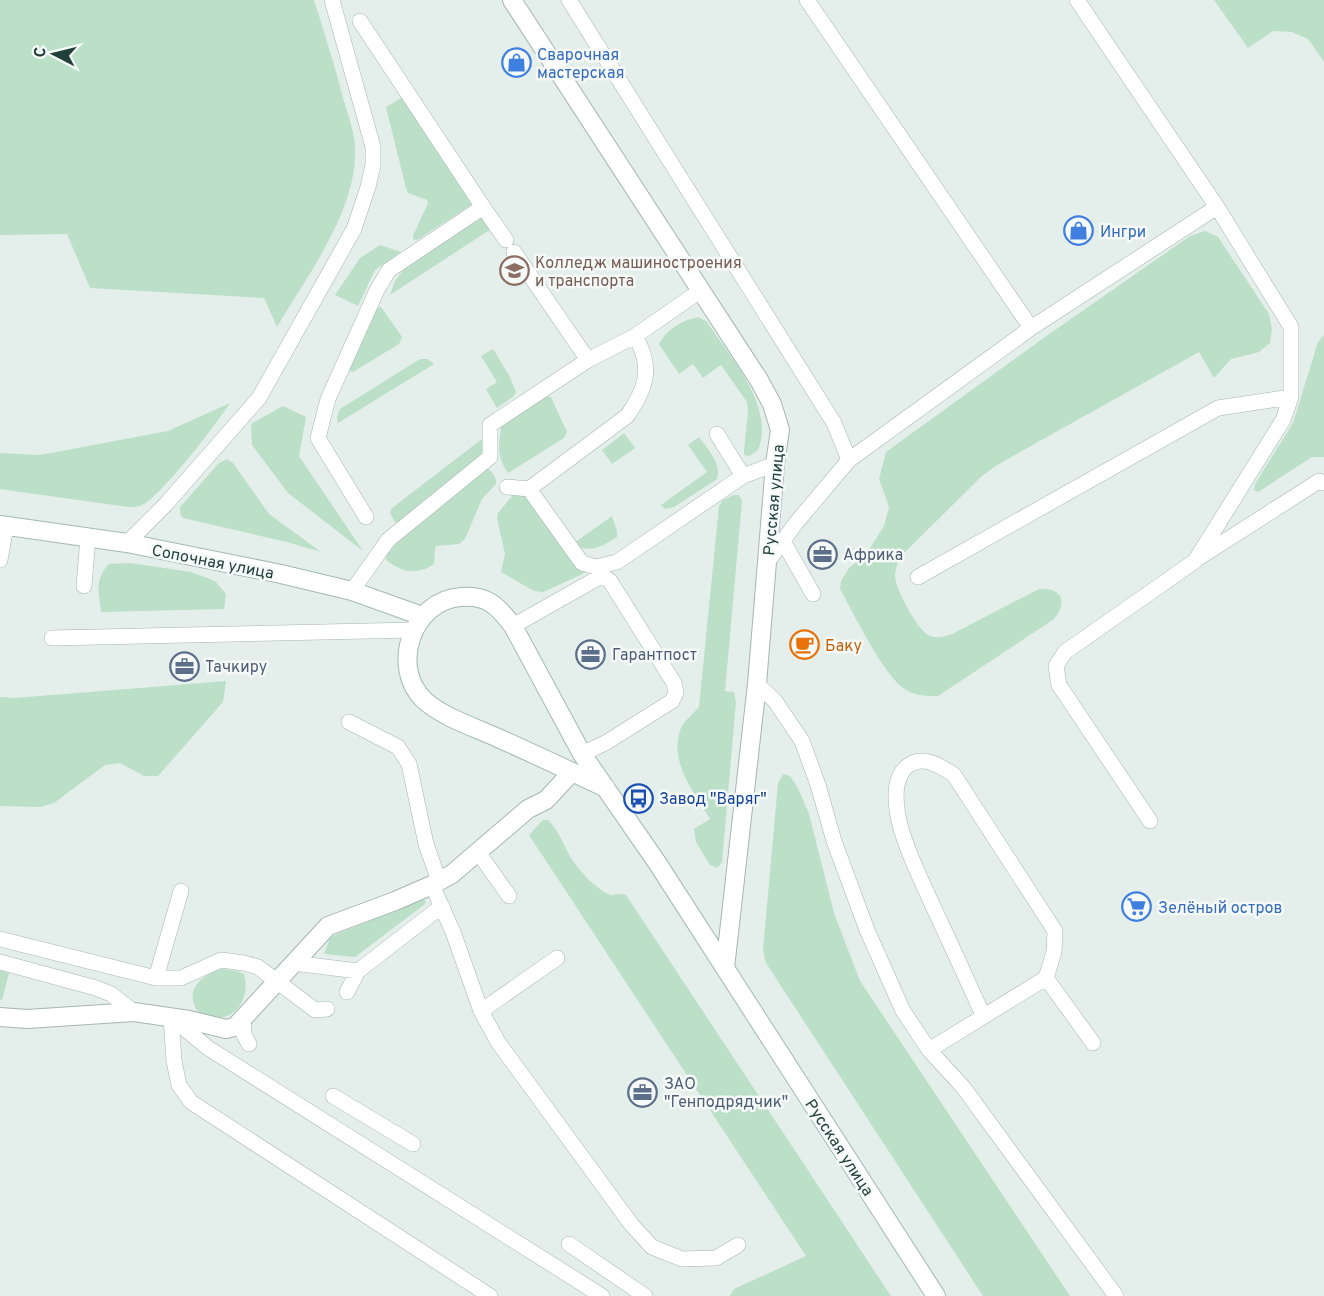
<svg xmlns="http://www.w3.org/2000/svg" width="1324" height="1296" font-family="Overpass,sans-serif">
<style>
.green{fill:#bcdfc8}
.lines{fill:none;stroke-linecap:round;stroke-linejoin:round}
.lane-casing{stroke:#a6b6b2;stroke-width:16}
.street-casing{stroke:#a6b6b2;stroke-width:20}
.secondary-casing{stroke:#a2bab3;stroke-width:20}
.lane{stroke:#fff;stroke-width:15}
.street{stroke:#fff;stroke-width:18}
.secondary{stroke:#fff;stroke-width:18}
.labels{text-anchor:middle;stroke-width:5;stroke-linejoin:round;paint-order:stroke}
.shop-label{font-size:16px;fill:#366cbe;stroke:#f5faf8;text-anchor:start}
.education-label{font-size:16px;fill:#785e54;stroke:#f5faf8;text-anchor:start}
.street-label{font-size:16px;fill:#22403a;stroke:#f5faf8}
.service-label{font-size:16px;fill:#4e5e75;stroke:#f5faf8;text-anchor:start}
.food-label{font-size:16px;fill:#c56008;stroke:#f5faf8;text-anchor:start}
.transit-label{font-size:16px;fill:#164399;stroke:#f5faf8;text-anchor:start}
</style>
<rect width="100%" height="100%" fill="#e4eeea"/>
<!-- green -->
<path class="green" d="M0,0H314C325,35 336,70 345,105C349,118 354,132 355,145C359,208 308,274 277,327L264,298L90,288L67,234L0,235Z
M1214,0H1324V62L1308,39L1292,32L1273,31L1248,48Z
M404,96L474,203L417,240L413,239V236L428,203L427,200L408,193L406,188L386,107Z
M483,217L491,229L390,295L395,281L406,266Z
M1205,231L1218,237L1269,314L1272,329L1270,343L1259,352L1231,359L1214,378L1199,352L997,465L982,476L900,557C898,563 895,570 895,576C896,590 916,627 928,635C936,639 944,637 952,634L1039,589C1062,587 1068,602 1054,619L938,696C928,696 915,696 906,690C884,677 854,614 840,589L841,581L849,568L867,553L884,526L889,507L879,479L886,452L1045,337L1190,236Z
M380,245L401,252L375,270L358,306L335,295L360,258Z
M381,307L402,337L399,344L353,372L350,371L349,368L377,308Z
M698,317L706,321C729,355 776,407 758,450L749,456L744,455V450L748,413L747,402L721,365L703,378L693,364L679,374L659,344C667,329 681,321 698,317Z
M1324,335V457H1312L1258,492L1254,490L1255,484L1293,423L1318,342Z
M493,349L509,375L516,392L513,397L497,408L486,389L497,382L481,356Z
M420,359H428L434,364L338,423L337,417L340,409Z
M544,396L551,397L567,432L564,438L508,473C496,455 499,447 501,427Z
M230,403C217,423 161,497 142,505C138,507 132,507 128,507L0,489V453L40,455L168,431Z
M283,406L306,417L299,456L363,551L288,493L252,445L251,424Z
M624,433L635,448L612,464L602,450Z
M699,437C708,450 722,463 717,479L674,507L665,509L661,505L707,472L688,445Z
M482,439L485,440L482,454L399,523L395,522L390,513L392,508Z
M227,459L233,463L269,514L321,552L287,542L183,518L180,514V507L219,463Z
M487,468C492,471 497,477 496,484L482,499L465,539L459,544L437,546L435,548L434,564C416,576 402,572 386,560V555L399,541Z
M522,494L529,500L587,572L543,592L534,591L501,572L505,554L497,518L498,513L513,495Z
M734,495H739L742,501L725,691L734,692L736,702L722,862L717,868L710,865L696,842L694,829L710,819C694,792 668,762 681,728C684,721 694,713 699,707L719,506L723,500Z
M612,516L617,531V537C604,546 587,555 574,543Z
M130,563L191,572L215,581L226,594L224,609L101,612C99,592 94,580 109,564Z
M226,681L223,702L158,776H144L120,763L105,765L54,803L40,807L0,806V697L15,698Z
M783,774L790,776L798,788L809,814L834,913L860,981L1070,1296H983L766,963L763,950L778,783Z
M543,820H548C560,831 564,848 573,861C581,872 595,888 608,894C614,897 619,892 626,895L891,1296H730L734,1289L806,1256L529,835Z
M422,900H425V904L355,957L324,954L330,938L337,934Z
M223,969L237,971L244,974C247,985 246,995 240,1005C232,1018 211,1024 199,1012C195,1009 194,1004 193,1000C190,983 209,972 223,969Z
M0,970L9,973L2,1000L0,999Z"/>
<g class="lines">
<defs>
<path id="lane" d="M569,0L834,423L849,460
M807,0L1031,328
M1077,0L1217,207L1291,327V397L1283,420L1195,561L1065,652L1056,666L1059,685L1150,821
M360,21L483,207
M514,252L588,360
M717,434L743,476
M507,487L529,489L627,416C647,388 653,366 635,336
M529,489L582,563L596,567L617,562L743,476L775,464
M366,517L318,438L328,399L377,290L389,270L483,207L506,240
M783,541L813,594
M127,543L166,504L259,398L354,229L368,187L373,165V147L332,0
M1200,557L1319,481L1324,483
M0,560L6,526
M768,561L796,523L849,460L1031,328L1217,207
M918,577L1218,408L1291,397
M84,586L88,538
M352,591L388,540L490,457V425L588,360L635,336L700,291
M513,626L596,579L604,577L610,581L674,683L676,693L672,701L607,742L582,754
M52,638L414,630
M757,684L775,701L802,741L818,785L834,841L867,930L903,1011L929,1050L963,1087L1116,1296
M349,722L398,747L409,764L426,844L439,881
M478,852L509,896
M432,885L453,932L481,1011L498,1042L631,1224L652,1247L682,1259L716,1258L738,1245
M0,939L156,978H181L221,960L244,963L258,967L315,1010L327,1009
M0,962L96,988L111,994L134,1012
M293,963L358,971
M156,978L181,891
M1046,978L1093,1043
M347,992L358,971L442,906
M481,1011L557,958
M171,1017L208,1048L602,1296
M171,1017L174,1061L179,1085L191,1102L490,1296
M243,1019L244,1035L249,1044
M929,1050L1046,978L1054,952L1055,931L954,775C941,766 923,755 909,765C893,776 895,799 898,816C903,843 920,877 931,902C949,940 966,978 983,1015
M333,1096L413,1144
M569,1244L645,1296"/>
<path id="street" d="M512,0L759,380L772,404L780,430L775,464L757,684L725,968
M0,1017L27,1019L134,1012L189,1020L226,1029L235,1027L328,926L395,901L432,885L452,874L528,809L546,800L572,772"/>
<path id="secondary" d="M0,525L127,543L281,574L352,591L422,616
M606,788C570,771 534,754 498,738C474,727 445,718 425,701C389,668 412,600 461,597C471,596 482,597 491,603C500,609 507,618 513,626L582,754L658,864L936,1296"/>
</defs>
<!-- lane casing -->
<use href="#lane" class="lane-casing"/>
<!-- street casing -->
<use href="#street" class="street-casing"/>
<!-- secondary casing -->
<use href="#secondary" class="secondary-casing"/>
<!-- lane -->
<use href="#lane" class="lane"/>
<!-- street -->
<use href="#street" class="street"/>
<!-- secondary -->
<use href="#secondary" class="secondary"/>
</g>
<!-- icons -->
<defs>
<symbol id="shop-ring" viewBox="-11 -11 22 22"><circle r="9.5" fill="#f5faf8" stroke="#3f7fe0" stroke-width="1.5"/><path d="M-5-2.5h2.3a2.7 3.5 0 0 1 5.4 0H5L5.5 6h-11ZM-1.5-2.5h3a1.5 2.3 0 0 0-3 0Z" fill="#3f7fe0"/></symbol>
<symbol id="university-ring" viewBox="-11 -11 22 22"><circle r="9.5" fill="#f5faf8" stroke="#8d6e63" stroke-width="1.5"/><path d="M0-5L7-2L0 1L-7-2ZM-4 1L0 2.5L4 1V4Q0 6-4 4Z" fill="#8d6e63"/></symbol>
<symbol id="office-ring" viewBox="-11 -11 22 22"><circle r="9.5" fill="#f5faf8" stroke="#5c6f8a" stroke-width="1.5"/><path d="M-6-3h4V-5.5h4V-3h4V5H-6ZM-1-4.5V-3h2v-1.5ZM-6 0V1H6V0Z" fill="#5c6f8a"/></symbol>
<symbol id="cafe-ring" viewBox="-11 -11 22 22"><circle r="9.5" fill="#f5faf8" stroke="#e8710a" stroke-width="1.5"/><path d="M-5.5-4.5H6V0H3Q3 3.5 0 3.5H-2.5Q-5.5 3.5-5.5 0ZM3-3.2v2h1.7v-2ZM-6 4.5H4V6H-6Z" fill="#e8710a"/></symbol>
<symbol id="bus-ring" viewBox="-11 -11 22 22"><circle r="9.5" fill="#f5faf8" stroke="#1a4fb4" stroke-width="1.5"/><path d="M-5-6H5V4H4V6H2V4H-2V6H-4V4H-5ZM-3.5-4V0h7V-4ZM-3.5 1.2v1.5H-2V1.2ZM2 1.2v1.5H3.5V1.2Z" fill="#1a4fb4"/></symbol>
<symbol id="supermarket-ring" viewBox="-11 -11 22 22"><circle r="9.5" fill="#f5faf8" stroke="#3f7fe0" stroke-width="1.5"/><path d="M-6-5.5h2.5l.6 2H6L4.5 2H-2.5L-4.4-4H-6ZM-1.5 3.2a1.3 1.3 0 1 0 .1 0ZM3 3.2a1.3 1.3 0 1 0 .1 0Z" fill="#3f7fe0"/></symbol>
</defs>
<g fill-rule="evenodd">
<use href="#shop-ring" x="500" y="46" width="33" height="33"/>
<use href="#shop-ring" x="1062" y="214" width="33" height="33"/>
<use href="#university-ring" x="498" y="254" width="33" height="33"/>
<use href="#office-ring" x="806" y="538" width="33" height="33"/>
<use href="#cafe-ring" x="788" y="628" width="33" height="33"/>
<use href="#office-ring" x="574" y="638" width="33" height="33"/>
<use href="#office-ring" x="168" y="650" width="33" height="33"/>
<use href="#bus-ring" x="622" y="782" width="33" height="33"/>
<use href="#supermarket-ring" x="1120" y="890" width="33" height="33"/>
<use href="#office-ring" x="626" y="1076" width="33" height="33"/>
</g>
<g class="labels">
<!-- shop labels -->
<g class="shop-label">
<text x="537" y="60">Сварочная<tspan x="537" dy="18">мастерская</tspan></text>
<text x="1100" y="237">Ингри</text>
<text x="1158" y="913">Зелёный остров</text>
</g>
<!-- education labels -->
<g class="education-label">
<text x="535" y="268">Колледж машиностроения<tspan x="535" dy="18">и транспорта</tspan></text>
</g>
<!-- street labels -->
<g class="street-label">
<text transform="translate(773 500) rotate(-85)" y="6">Русская улица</text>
<text transform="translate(213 561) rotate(11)" y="6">Сопочная улица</text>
<text transform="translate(840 1147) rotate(57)" y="6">Русская улица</text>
</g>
<!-- service labels -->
<g class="service-label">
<text x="843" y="560">Африка</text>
<text x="612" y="660">Гарантпост</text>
<text x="205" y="672">Тачкиру</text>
<text x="664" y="1089">ЗАО<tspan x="664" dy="18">"Генподрядчик"</tspan></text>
</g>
<!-- food labels -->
<g class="food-label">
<text x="825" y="651">Баку</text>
</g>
<!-- transit labels -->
<g class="transit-label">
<text x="659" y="804">Завод "Варяг"</text>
</g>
</g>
<!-- north arrow -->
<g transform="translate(54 54) rotate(277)" stroke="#f5faf8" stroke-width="4.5" paint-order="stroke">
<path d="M0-4.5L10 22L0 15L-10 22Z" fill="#22403a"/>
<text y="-9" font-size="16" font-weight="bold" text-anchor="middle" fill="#22403a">С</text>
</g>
</svg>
